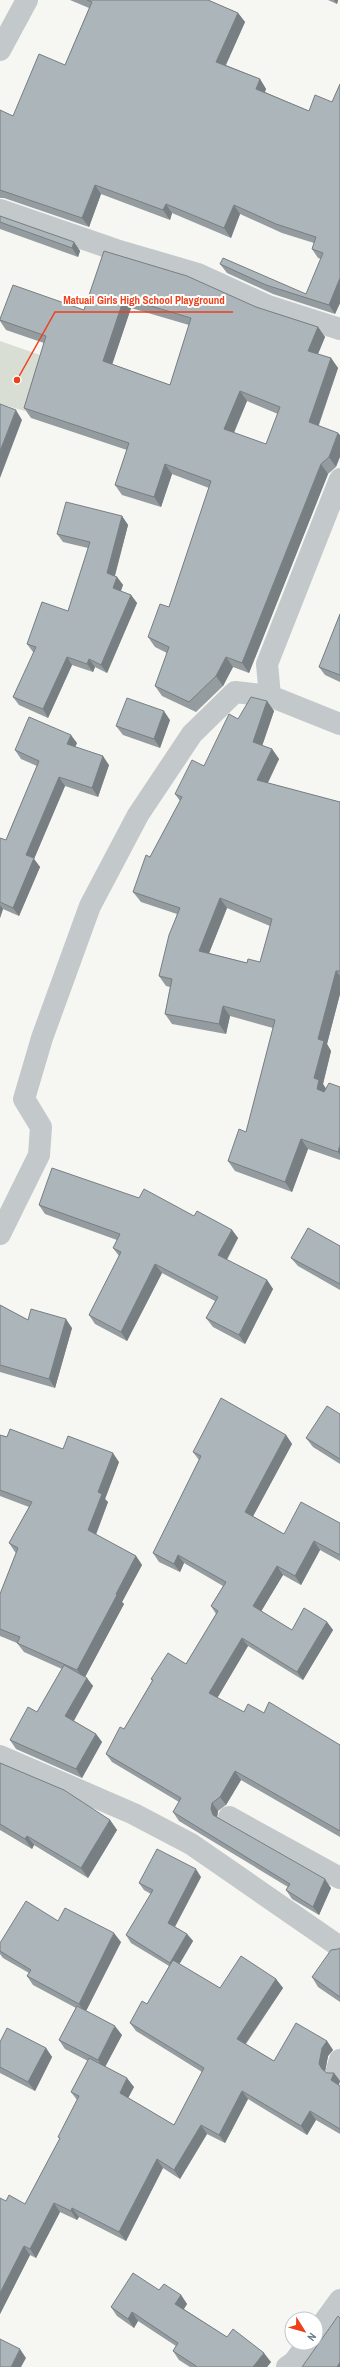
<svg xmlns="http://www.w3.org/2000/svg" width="340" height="2367" font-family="'Archivo Narrow',sans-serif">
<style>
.green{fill:#d8ded3}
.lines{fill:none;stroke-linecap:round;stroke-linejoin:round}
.minor{stroke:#c3c8ca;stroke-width:22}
.wall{fill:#949ca0;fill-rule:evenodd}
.shaded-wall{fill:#787f82}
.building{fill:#acb5ba;stroke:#787f82;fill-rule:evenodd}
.leader{fill:none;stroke:#ed401b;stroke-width:1.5}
.callout-dot{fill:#ed401b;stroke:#fff;stroke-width:1.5}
.callout-label{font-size:11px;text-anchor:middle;font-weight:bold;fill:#ed401b;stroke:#fff;stroke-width:4;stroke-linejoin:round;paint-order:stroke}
</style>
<rect width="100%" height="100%" fill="#f6f6f2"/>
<!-- green -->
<path class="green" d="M0,341L43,356L25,411L0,404Z"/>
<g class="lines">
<!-- minor -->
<path class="minor" d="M0,50L27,0
M0,210L116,250L198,274L268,306L340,329
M270,696L267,664L340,479
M0,1234L39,1155L41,1127L24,1099L42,1038L90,906L138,815L192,734L235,692L270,696L340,724
M0,1756L134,1814L191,1844L340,1947
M229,1817L340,1878
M337,2070L340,2060
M316,2333L340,2300
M287,2367L294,2362L308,2343"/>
</g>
<!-- wall -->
<path class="wall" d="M70,0H208L238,13L245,22L226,65L260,79L266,89L265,92L309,111L332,102L340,84V303L335,314L273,294L227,273L220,264L306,294L321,259L318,258L312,249L314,243L282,233L240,214L231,238L172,213L170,220L101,194L89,227L4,198H0V110L13,116L65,65L89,8Z
M328,0H338L337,4Z
M0,216L74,242L80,251L78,257L0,229Z
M104,251L256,307L318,327L325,337L318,354L331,358L338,368L319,425L336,467L328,474L249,673L233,667L223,686L196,712L162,696L155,686L167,653L155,647L148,637L169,607L209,488L172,474L161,507L122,495L115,485L127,450L31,418L24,408L44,343L6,330L0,321V319L84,310ZM131,308L189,325L170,385L112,364ZM247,401L278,414L266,444L234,433Z
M122,516L128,525L115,576L117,577L123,585L120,591L131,595L137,603L107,673L95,667L93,672L72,665L48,718L19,705L13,697L34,653L33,652L27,644L68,611L88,548L63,542L57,534Z
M340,614V682L325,675L319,667Z
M267,701L274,711L262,746L272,749L279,759L268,783L340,802V994L327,1044L331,1051L323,1084L326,1089L340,1087V1160L308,1149L292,1192L235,1171L228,1161L246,1132L273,1028L230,1016L226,1034L172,1024L165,1014L170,987L166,986L159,976L177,914L141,902L133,892L150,857L180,801L175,794L204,766L238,719ZM227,908L270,926L260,962L247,963L209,953Z
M170,720L160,748L123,735L116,726Z
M77,743L75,747L109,765L98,797L65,786L34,859L40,867L19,916L3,909L0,918V838L6,840L37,766L21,759L15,750Z
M139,1198L194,1216L232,1230L238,1238L227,1260L267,1280L273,1289L245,1344L213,1327L206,1318L215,1301L162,1273L127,1341L95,1324L89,1315L119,1256L113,1248L117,1240L45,1214L39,1205Z
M340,1246V1290L298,1266L291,1258Z
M0,1305L28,1320L72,1328L55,1388L0,1372Z
M340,1414V1464L313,1447L306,1438Z
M0,1435L7,1437L63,1449L119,1462L105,1499L108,1502L96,1535L136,1556L142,1565L122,1602L124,1604L85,1677L93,1686L74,1721L96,1734L102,1742L82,1778L16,1749L10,1740L37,1712L62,1669L24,1652L17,1643L0,1636V1594L16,1553L15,1552L9,1543L29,1507L0,1496Z
M286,1435L292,1444L253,1516L284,1534L340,1523V1561L320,1550L301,1585L283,1575L261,1611L292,1630L327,1622L333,1630L303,1680L248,1646L217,1698L244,1712L264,1713L340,1745V1837L241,1780L226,1805L218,1811L217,1817L331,1888L319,1915L292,1899L286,1890L288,1887L179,1821L173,1812L179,1802L112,1762L106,1754L124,1729L152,1681L151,1679L186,1664L216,1614L211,1606L223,1586L184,1563L180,1572L159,1562L153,1553L199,1460L193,1452Z
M0,1763L110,1820L117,1830L88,1878L34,1845L32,1849L0,1830Z
M201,1877L175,1927L187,1934L193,1941L179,1964L220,1988L276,1979L283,1988L246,2044L274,2061L327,2041L333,2050L328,2056L325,2072L327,2073H334L340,2081L339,2085L340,2086V2134L316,2120L307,2135L248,2099L225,2143L207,2134L180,2179L163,2168L126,2241L79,2217L77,2220L60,2212L36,2258L30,2255L0,2314L6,2201L25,2204L60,2139L58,2137L77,2100L71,2092L88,2061L65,2049L59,2040L76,2008L33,1985L27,1976L29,1973L3,1958L0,1954V1951L58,1921L121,1942L86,2011L122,2035L105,2067L134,2087L128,2098L174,2125L202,2072L136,2031L130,2023L147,2004L169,1966L131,1943L126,1935L151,1894L144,1890L139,1883Z
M340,1948V2002L318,1987L312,1977Z
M0,2042L46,2048L52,2057L35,2091L0,2073Z
M159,2290L181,2295L187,2304L184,2309L227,2337L271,2362L267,2367H190L179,2360L173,2351L176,2346L138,2321L134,2328L117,2316L111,2307Z"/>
<!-- shaded-wall -->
<path class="shaded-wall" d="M334,0H338L337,4Z
M238,13L245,22L223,71L216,62Z
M260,79L266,89L262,98L256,89Z
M95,185L101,194L89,227L82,218Z
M166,204L172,213L170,220L163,210Z
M234,205L240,214L231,238L224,228Z
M74,242L80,251L78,257L72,248Z
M340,278V303L335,314L329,305Z
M124,298L131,308L110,371L103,361Z
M318,327L325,337L315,361L308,351Z
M331,358L338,368L316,432L309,422Z
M240,391L247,401L231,439L224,429Z
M16,410L22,420L0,478V451Z
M338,433L340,435V457L336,467L329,457Z
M165,464L172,474L161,507L154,497Z
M321,464L328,474L249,673L242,663Z
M122,516L128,525L113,582L107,573Z
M117,577L123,585L119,597L113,588Z
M131,595L137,603L107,673L101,665Z
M67,657L72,665L48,718L43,709Z
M226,657L233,667L223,686L216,676Z
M89,659L95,667L93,672L87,664Z
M267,701L274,711L260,752L253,742Z
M164,711L170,720L160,748L154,739Z
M71,735L77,743L73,752L67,744Z
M272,749L279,759L264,790L257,780Z
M103,756L109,765L98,797L92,788Z
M59,777L65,786L34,859L40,867L19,916L13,908L26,855Z
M220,898L227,908L206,961L199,951Z
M0,905L3,909L0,918Z
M336,971L340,976V994L327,1044L331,1051L323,1084L327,1090L324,1099L317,1089L314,1078L318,1039Z
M223,1006L230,1016L226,1034L219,1024Z
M301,1139L308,1149L292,1192L285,1182Z
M340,1145V1155L338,1152Z
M232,1230L238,1238L224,1264L218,1255Z
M155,1264L162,1273L127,1341L121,1332Z
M267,1280L273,1289L245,1344L239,1335Z
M66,1319L72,1328L55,1388L49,1379Z
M286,1435L292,1444L251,1520L245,1512Z
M113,1453L119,1462L105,1499L108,1502L94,1539L88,1530L98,1492Z
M314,1541L320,1550L301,1585L295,1576Z
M178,1555L184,1563L180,1572L174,1564Z
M136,1556L142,1565L122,1602L124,1604L84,1679L77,1670Z
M277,1566L283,1575L259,1615L253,1606Z
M327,1622L333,1630L303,1680L297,1672Z
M242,1638L248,1646L215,1702L209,1693Z
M87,1678L93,1686L71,1725L65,1716Z
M96,1734L102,1742L82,1778L76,1769Z
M235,1771L241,1780L226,1805L220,1797Z
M212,1803L218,1811L217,1818L213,1815L211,1809Z
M110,1820L117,1830L88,1878L81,1868Z
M27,1836L34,1845L32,1849L25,1839Z
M196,1869L201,1877L173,1930L168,1923Z
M325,1879L331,1888L319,1915L313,1907Z
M114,1933L121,1942L85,2013L79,2004Z
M187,1934L193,1941L176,1970L170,1963Z
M276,1979L283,1988L243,2047L237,2039Z
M115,2026L122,2035L104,2069L98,2060Z
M327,2041L333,2050L328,2056L325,2072L322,2069L319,2064L322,2048Z
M46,2048L52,2057L35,2091L28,2082Z
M334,2073L340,2081L337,2089L331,2080Z
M127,2078L134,2087L126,2102L120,2093Z
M242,2091L248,2099L225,2143L219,2135Z
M310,2111L316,2120L307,2135L301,2126Z
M201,2125L207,2134L180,2179L174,2170Z
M157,2159L163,2168L126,2241L119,2232Z
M54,2203L60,2212L36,2258L30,2249Z
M72,2208L79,2217L77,2220L71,2211Z
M24,2246L30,2255L0,2314V2293Z
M181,2295L187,2304L181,2313L175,2304Z
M132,2312L138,2321L134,2328L128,2319Z
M20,2349L26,2358L21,2367H11Z
M264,2353L271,2362L267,2367H253Z
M340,2362V2367H337Z"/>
<!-- building -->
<path class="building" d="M87,0H208L238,13L216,62L260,79L256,89L309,111L315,95L332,102L340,84V278L329,305L266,285L220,264L223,258L306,294L323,253L312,249L316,237L276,224L234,205L224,228L166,204L163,210L95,185L82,218L0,190V110L13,116L39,54L65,65L92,2Z
M0,216L74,242L72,248L0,222Z
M104,251L187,276L256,307L318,327L308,351L331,358L309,422L338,433L329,457L321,464L242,663L226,657L216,676L189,702L155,686L169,647L148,637L160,604L169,607L211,481L165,464L154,497L115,485L129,443L24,408L46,336L0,320V319L13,285L84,310ZM124,298L191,318L170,385L103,361ZM240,391L280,407L266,444L224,429Z
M0,404L16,410L0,451Z
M66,502L122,516L107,573L117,577L113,588L131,595L101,665L89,659L87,664L67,657L43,709L13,697L36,647L27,644L42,602L68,611L90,542L57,534Z
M340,614V675L319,667Z
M251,697L267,701L253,742L272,749L257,780L340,802V971H336L318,1039L324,1041L314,1078L319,1080L317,1089L324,1092L329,1083L340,1087V1145L338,1152L301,1139L285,1182L228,1161L239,1129L246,1132L275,1020L223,1006L219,1024L165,1014L172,979L159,976L169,935L180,908L133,892L146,855L150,857L182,797L175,794L192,760L204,766L229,714L238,719ZM220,898L272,919L260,962L248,959L247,963L199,951Z
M127,698L164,711L154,739L116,726Z
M29,717L71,735L67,744L103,756L92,788L59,777L26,855L34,858L13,908L0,902V838L6,840L39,761L15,750Z
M52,1168L139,1198L144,1189L194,1216L197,1211L232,1230L218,1255L267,1280L239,1335L206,1318L218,1297L155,1264L121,1332L89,1315L121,1252L113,1248L120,1234L39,1205Z
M308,1228L340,1246V1284L291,1258Z
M0,1305L28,1320L31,1309L66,1319L49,1379L0,1365Z
M221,1398L286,1435L245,1512L284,1534L301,1502L340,1523V1555L314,1541L295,1576L277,1566L253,1606L292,1630L304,1608L327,1622L297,1672L242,1638L209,1693L244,1712L248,1704L264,1713L269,1702L340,1745V1831L235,1771L220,1797L212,1803L211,1809L213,1815L325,1879L313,1907L286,1890L290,1884L173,1812L181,1798L106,1754L120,1727L124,1729L153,1680L151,1679L168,1653L186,1664L218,1611L211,1606L226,1582L178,1555L174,1564L153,1553L201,1456L193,1452Z
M327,1406L340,1414V1459L306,1438Z
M10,1429L63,1449L68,1436L113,1453L98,1492L102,1494L88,1530L136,1556L116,1594L117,1595L77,1670L17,1643L20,1637L0,1629V1594L18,1548L9,1543L32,1502L0,1490V1435L7,1437Z
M64,1665L87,1678L65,1716L96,1734L76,1769L10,1740L28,1707L37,1712Z
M0,1763L64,1790L110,1820L81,1868L27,1836L25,1839L0,1824Z
M157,1849L196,1869L168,1923L187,1934L170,1963L126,1935L153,1890L139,1883Z
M26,1901L58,1921L65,1908L114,1933L79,2004L27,1976L31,1970L0,1951V1943Z
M340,1948V1997L312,1977L331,1950L338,1949Z
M241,1956L276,1979L237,2039L274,2061L296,2023L327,2041L322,2048L319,2064L322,2069L327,2073H334L331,2080L340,2086V2129L310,2111L301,2126L242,2091L219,2135L201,2125L174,2170L157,2159L119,2232L72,2208L71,2211L54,2203L30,2249L24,2246L0,2293V2198L6,2201L9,2195L25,2204L60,2138L58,2137L79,2096L71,2092L89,2058L127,2078L120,2093L174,2125L204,2068L130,2023L142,2001L147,2004L173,1960L220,1988Z
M77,2006L115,2026L98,2060L59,2040Z
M7,2028L46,2048L28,2082L0,2067V2042Z
M133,2273L159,2290L164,2284L181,2295L175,2304L227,2337L233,2329L264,2353L253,2367H196V2366L173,2351L178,2343L132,2312L128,2319L111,2307Z
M338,2316L340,2318V2362L337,2367H302Z
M0,2339L20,2349L11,2367H0Z"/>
<!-- callouts -->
<path class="leader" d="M17 380L55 312H233"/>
<circle class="callout-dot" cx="17" cy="380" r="4"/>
<g class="callout-label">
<text x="144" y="304">Matuail Girls High School Playground</text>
</g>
<!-- north arrow -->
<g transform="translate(304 2331) rotate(127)"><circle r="19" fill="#ffffff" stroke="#c1c9ce"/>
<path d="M0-3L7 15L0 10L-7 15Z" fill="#ed401b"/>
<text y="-6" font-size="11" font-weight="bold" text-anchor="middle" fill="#637885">N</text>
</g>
</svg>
